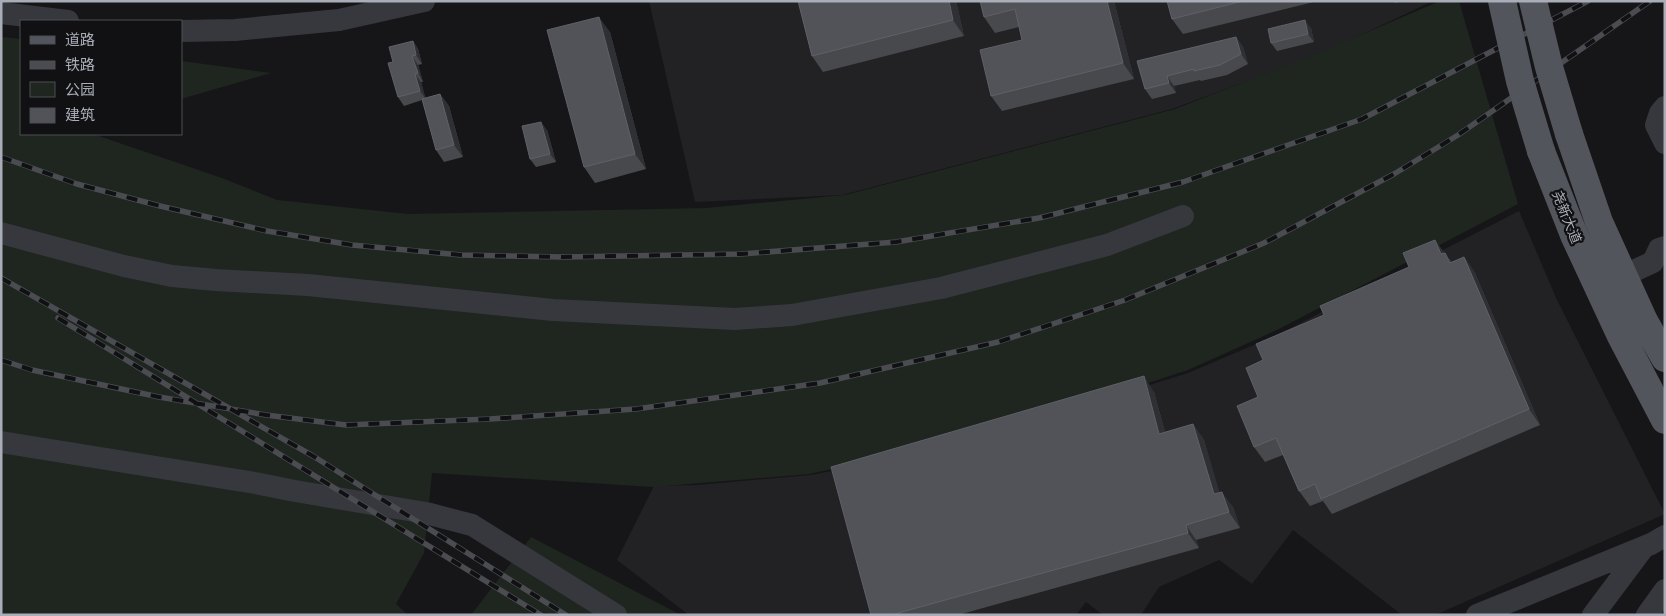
<svg xmlns="http://www.w3.org/2000/svg" width="1666" height="616" font-family="'IBM Plex Sans','Noto Sans SC',sans-serif">
<style>
.built{fill:#222225}
.green{fill:#1e261f}
.lines{fill:none;stroke-linecap:round;stroke-linejoin:round}
.minor{stroke:#37383d;stroke-width:22}
.major{stroke:#53555c;stroke-width:28}
.rail-casing{stroke:#4a4c52;stroke-width:5.5}
.rail{stroke:#111113;stroke-width:4;stroke-dasharray:11;stroke-linecap:butt}
.major-bridge{stroke:#53555c;stroke-width:28}
.wall{fill:#47494d}
.shaded-wall{fill:#2f3033}
.building{fill:#525359;stroke:#5f6168}
.labels{text-anchor:middle;stroke-width:4.5;stroke-linejoin:round;paint-order:stroke}
.street-label{font-size:14px;fill:#a8adb8;stroke:#111113}
</style>
<rect width="100%" height="100%" fill="#161618"/>
<!-- built -->
<path class="built" d="M649,1H1433L1318,55L1172,109L842,195L695,202Z
M1519,211L1557,300L1665,514L1435,615H1402L1293,530L1252,584L1219,560L1159,587L1141,615H1103L1086,602L1076,615H689L617,560L654,486L697,485L811,475L913,455L1085,405L1188,373L1277,335Z"/>
<!-- green -->
<path class="green" d="M1440,1H1459L1518,204L1277,330L1188,370L1084,404L912,452L809,474L653,487L432,473L424,553L396,604L408,615H1V37L21,39V134H93L222,178L277,200L408,214L706,208L845,195L1175,109L1316,54Z
M181,61L271,73L181,99Z
M531,537L681,615H471Z"/>
<g class="lines">
<!-- minor -->
<path class="minor" d="M1,13L68,21
M181,31L235,30L339,20L424,1
M1665,107L1660,113L1656,125L1665,143
M1,233L124,266L172,276L216,280L308,285L553,310L735,319L792,315L941,288L1107,245L1183,216
M1623,276L1653,262L1659,249L1665,247
M1,442L255,483L295,491L426,513L472,525L616,615
M1477,615L1651,544L1665,536
M1593,615L1644,547
M1647,615L1665,590"/>
<!-- major -->
<path class="major" d="M1569,134L1599,222L1644,321L1665,358
M1541,151L1574,235L1621,336L1665,420"/>
<defs>
<path id="rail" d="M1,157L77,184L160,206L267,231L352,245L461,255L564,257L741,254L896,242L1039,218L1183,182L1362,119L1588,1
M1,278L313,456L566,615
M58,318L541,615
M1,360L32,370L159,397L266,415L346,425L490,419L636,409L820,383L998,342L1125,300L1264,243L1394,174L1458,135L1650,1"/>
</defs>
<!-- rail casing -->
<use href="#rail" class="rail-casing"/>
<!-- rail -->
<use href="#rail" class="rail"/>
<!-- major-bridge -->
<path class="major-bridge" d="M1502,1L1520,81L1541,151
M1533,1L1549,67L1569,134"/>
</g>
<!-- wall -->
<path class="wall" d="M798,1H956L964,36L823,72L812,56Z
M980,1H1114L1134,79L1002,111L991,96L1022,40L1019,27L995,33L984,17Z
M1167,1H1318L1183,34L1172,19Z
M1394,1H1403L1395,3Z
M1311,28L1314,42L1277,51L1271,43Z
M610,32L646,169L595,183L584,167Z
M1236,37L1243,47L1248,64L1227,75L1201,81L1200,80L1174,86L1176,93L1152,99L1145,89L1137,61Z
M413,41L418,49L422,64L418,65L423,82H421L425,98L440,94L449,106L463,157L444,162L436,150L422,100L404,106L398,97L393,62Z
M547,130L556,162L536,167L530,159Z
M1444,253L1452,262L1464,257L1475,273L1540,425L1332,514L1323,501L1310,506L1299,491L1283,455L1265,462L1254,447L1258,397L1263,360L1324,315Z
M1154,392L1165,432L1193,424L1204,440L1219,493L1233,507L1240,528L1196,540L1199,548L958,615H871Z"/>
<!-- shaded-wall -->
<path class="shaded-wall" d="M949,1H956L964,36L953,20Z
M1107,1H1114L1134,79L1123,63Z
M599,17L610,32L646,169L635,154Z
M1305,20L1311,28L1314,42L1308,34Z
M1236,37L1243,47L1248,64L1241,54Z
M413,41L418,49L422,64L416,55Z
M412,56L418,65L423,82L418,73Z
M415,74L421,82L426,99L420,91Z
M1167,76L1174,86L1176,93L1169,83Z
M440,94L449,106L463,157L454,145Z
M541,122L547,130L556,162L550,154Z
M1435,240L1456,268L1460,279L1441,254Z
M1464,257L1475,273L1540,425L1529,409Z
M1144,376L1154,392L1170,450L1159,434Z
M1193,424L1204,440L1225,510L1214,494Z
M1222,492L1233,507L1240,528L1229,512Z
M1186,525L1196,540L1199,548L1188,533Z"/>
<!-- building -->
<path class="building" d="M798,1H949L953,20L812,56Z
M980,1H1107L1123,63L991,96L980,50L1022,40L1015,9L984,17Z
M1167,1H1243L1172,19Z
M599,17L635,154L584,167L547,30Z
M1305,20L1308,34L1271,43L1268,29Z
M1236,37L1241,54L1220,65L1194,71V69L1167,76L1169,83L1145,89L1137,61Z
M413,41L416,55L412,56L418,73L415,74L420,91L398,97L388,63L393,62L389,47Z
M440,94L454,145L436,150L422,99Z
M541,122L550,154L530,159L522,126Z
M1435,240L1441,254L1445,253L1450,263L1464,257L1529,409L1321,499L1315,484L1299,491L1276,438L1254,447L1237,406L1258,397L1246,368L1263,360L1256,344L1324,315L1320,306L1409,267L1403,253Z
M1144,376L1159,434L1193,424L1214,494L1222,492L1229,512L1186,525L1188,533L891,615H871L831,467Z"/>
<g class="labels">
<!-- street labels -->
<g class="street-label">
<text transform="translate(1567 217) rotate(68)" y="5">尧新大道</text>
</g>
</g>
<!-- border -->
<rect width="1666" height="616" fill="none" stroke="#a8adb8" stroke-width="5"/>
<!-- legend -->
<rect x="20" y="20" width="162" height="115" fill="#111113" stroke="#4d4f55"/>
<rect x="30" y="36" width="25" height="8" fill="#53555c" stroke="#4d4f55"/>
<text x="65" y="45" font-size="15" fill="#a8adb8">道路</text>
<rect x="30" y="61" width="25" height="8" fill="#4a4c52" stroke="#4d4f55"/>
<text x="65" y="70" font-size="15" fill="#a8adb8">铁路</text>
<rect x="30" y="82" width="25" height="15" fill="#1e261f" stroke="#4d4f55"/>
<text x="65" y="95" font-size="15" fill="#a8adb8">公园</text>
<rect x="30" y="108" width="25" height="15" fill="#525359" stroke="#4d4f55"/>
<text x="65" y="120" font-size="15" fill="#a8adb8">建筑</text>
</svg>
